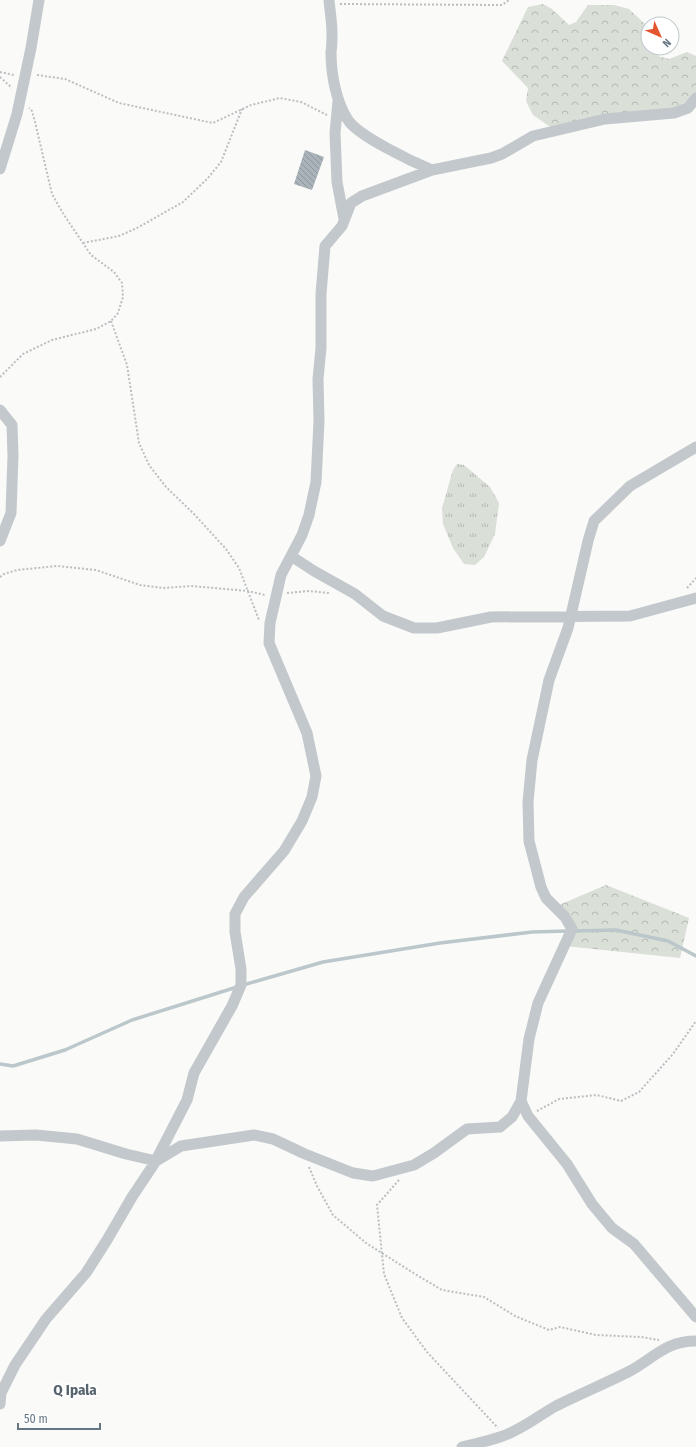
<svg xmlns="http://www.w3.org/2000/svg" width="696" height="1447" font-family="'Fira Sans Condensed',sans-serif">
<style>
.grass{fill:url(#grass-tufts)}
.forest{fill:url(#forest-crowns)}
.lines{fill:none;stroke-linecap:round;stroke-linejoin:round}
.stream{stroke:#bbc7cb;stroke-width:3.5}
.building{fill:url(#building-back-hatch)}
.path{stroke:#bbbfc2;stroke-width:2;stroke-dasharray:2 2;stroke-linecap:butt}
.minor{stroke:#c3c8cc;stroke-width:11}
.labels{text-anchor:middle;stroke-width:4;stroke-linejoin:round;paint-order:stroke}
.quarter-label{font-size:15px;font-weight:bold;fill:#57646e;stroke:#fff}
</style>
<defs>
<pattern id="grass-tufts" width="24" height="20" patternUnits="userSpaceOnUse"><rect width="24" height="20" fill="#dadfd7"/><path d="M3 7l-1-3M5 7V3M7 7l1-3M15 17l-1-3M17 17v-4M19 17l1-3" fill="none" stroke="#b4b9b4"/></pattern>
<pattern id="forest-crowns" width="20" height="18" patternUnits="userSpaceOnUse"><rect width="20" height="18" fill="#dadfd7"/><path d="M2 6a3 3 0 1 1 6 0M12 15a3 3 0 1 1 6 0" fill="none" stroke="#b4b9b4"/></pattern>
<pattern id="building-back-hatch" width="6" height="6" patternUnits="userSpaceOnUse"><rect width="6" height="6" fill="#aab3b9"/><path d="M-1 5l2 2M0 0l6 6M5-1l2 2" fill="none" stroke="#8e969c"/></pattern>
</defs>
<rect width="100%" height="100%" fill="#fafaf8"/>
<!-- grass -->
<path class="grass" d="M457,464L464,465L490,487L499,503L495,534L484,557L475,565L464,564L453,548L443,524L442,508L453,470Z"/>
<!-- forest -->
<path class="forest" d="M543,4L552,9L569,25L576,22L588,5H614L629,9L648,27V48H660L658,56L669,59L687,52L696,56V98L688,108L556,131L533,115L526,101L528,88L502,61L528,7Z
M606,885L689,918L680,958L565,946L572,929L559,905Z"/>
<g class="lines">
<!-- stream -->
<path class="stream" d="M574,931L616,930L668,941L696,956
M243,985L323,962L440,943L532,932L568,931
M0,1064L13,1066L65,1050L132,1020L237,987"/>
</g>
<!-- building -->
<path class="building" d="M305,150L324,157L312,190L294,184Z"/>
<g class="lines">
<!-- path -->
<path class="path" d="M340,4L502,5L509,0
M0,72L14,75
M37,75L65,79L119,103L213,123L251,105L280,98L301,102L327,115
M0,77L12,88
M83,243L119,236L137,228L183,202L208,178L221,162L242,109
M111,321L127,365L139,443L149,465L166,487L194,514L226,549L239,568L259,620
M0,377L23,354L52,340L96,329L111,321L118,313L123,297L122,283L114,272L91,255L64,215L52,194L35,122L32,111L29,108
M0,577L4,574L17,570L57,566L96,570L140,585L163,588L191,586L248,591L265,595
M687,588L696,578
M287,593L309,591L329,593
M537,1111L559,1099L597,1095L621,1101L639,1092L673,1054L696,1021
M309,1167L317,1186L333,1215L366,1243L415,1274L442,1290L484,1297L515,1316L549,1330L560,1327L596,1335L641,1337L659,1340
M399,1180L377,1205L384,1274L402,1318L427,1352L498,1428"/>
<!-- minor -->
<path class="minor" d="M329,0C330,11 332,22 332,34C332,40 332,46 331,52C331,74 336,102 348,120C358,136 413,162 432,170
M338,101L335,133L337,182L344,219
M0,169L17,114L31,48L39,0
M0,410L12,425L13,456L11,513L0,541
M291,556L314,571L355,594L383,616L414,628H437L491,617L630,616L696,598
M521,1101L528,1116L567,1164L592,1204L612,1228L634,1244L696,1317
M0,1136L36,1135L77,1139L126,1154L156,1161L181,1146L254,1135L273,1139L305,1154L353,1173L373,1176L414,1165L434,1153L467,1129L500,1127L512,1117L521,1101L529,1039L538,1003L572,929L565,917L546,898L541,887L529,841L528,802L532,760L549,680L568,628L588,541L594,521L630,486L696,447
M0,1404L1,1393L15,1365L46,1319L86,1273L107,1240L132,1197L154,1164L187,1100L194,1073L232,1006L241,985V969L235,932V914L244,897L284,851L302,821L312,797L316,776L307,733L269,643L270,623L281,575L302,535L309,515L316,482L319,421L318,379L321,348V294L325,246L342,226L351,203L362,196L432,170L491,158L502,154L533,136L605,119L674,113L688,108L696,98
M462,1447C474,1444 488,1441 500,1437C520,1431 538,1416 556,1406C580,1394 604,1384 628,1372C653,1359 665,1341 696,1341"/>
</g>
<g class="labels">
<!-- quarter labels -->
<g class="quarter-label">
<text x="75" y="1395">Q Ipala</text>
</g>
</g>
<!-- north arrow -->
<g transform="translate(660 36) rotate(135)"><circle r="19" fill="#ffffff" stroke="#c1c8cd"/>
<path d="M0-3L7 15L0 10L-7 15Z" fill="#e4572e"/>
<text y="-6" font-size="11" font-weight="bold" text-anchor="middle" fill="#657683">N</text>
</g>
<!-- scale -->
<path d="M18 1423v6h82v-6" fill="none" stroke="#657683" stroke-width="2"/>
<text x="24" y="1423" font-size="12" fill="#657683" stroke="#ffffff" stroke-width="3" paint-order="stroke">50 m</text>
</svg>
